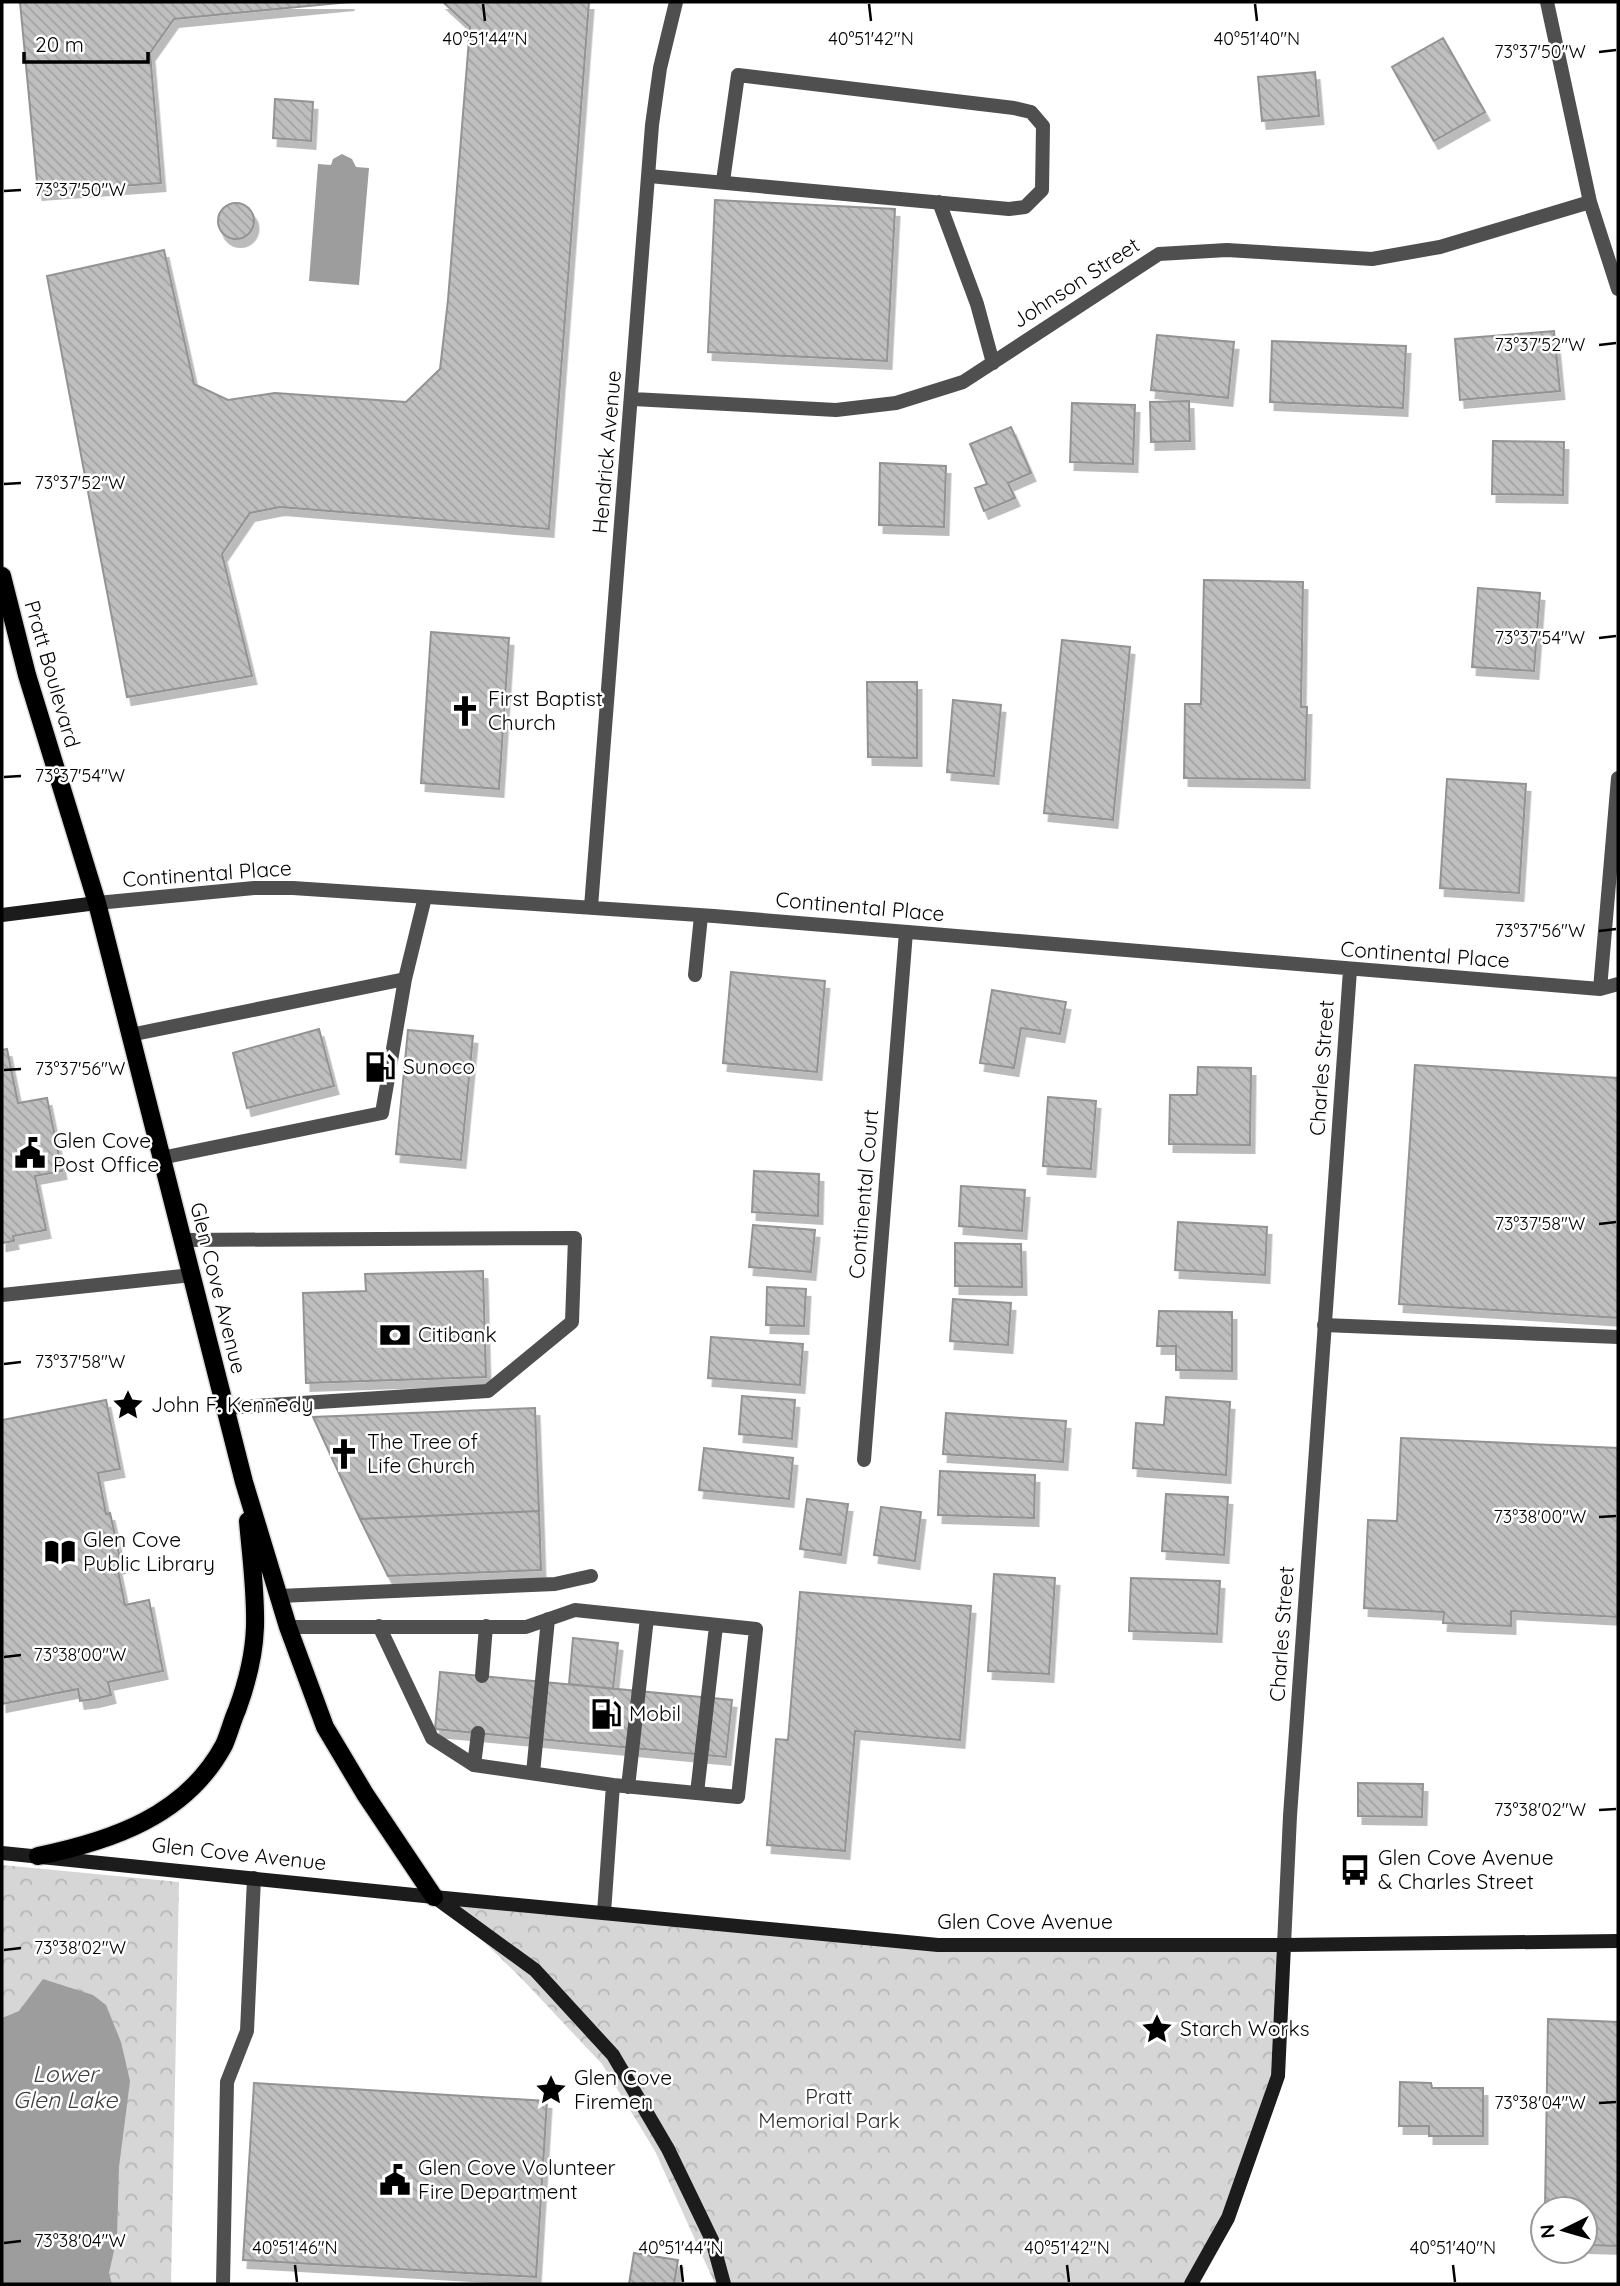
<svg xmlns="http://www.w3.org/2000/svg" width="1620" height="2286" font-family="Quicksand,sans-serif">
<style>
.forest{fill:url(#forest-crowns)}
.water{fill:#9d9d9d}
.building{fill:url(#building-back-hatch);stroke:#939393;stroke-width:2;filter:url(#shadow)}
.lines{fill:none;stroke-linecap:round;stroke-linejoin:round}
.primary-casing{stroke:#dbdbdb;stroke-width:21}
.lane{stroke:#4f4f4f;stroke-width:14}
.street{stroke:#4f4f4f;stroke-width:14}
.secondary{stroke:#1c1c1c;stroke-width:14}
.primary{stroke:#000;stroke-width:18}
.ticks{fill:none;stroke:#000;stroke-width:2.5}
.labels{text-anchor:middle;stroke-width:5;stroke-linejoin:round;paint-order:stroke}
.street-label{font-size:21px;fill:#000;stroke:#fff}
.poi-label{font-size:21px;fill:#000;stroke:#fff;text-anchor:start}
.park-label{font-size:21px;fill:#2d2d2d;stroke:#fff}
.water-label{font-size:23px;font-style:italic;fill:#3e3e3e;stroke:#fff}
.ticks-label{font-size:18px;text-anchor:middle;fill:#000;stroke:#fff;stroke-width:5;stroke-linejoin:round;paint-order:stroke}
</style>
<defs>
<pattern id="forest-crowns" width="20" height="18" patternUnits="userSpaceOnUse" patternTransform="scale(1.75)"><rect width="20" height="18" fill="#d6d6d6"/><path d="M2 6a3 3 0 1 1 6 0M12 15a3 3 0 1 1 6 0" fill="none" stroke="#b6b6b6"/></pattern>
<pattern id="building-back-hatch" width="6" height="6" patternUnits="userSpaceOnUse" patternTransform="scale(1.75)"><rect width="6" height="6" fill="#bfbfbf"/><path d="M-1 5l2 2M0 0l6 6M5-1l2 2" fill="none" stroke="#a2a2a2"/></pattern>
<filter id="shadow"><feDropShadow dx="4.5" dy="8" stdDeviation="0" flood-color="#0004"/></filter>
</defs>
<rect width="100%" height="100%" fill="#fff"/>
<!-- forest -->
<path class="forest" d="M2,1865L179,1882L171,2284H2Z
M441,1900L938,1945L1277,1941L1271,2075L1223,2214L1184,2284H715L655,2151L602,2064L522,1979Z"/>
<!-- water -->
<path class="water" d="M342,154L352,159L356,167L369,168L359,285L309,281L318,164L331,165L333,159Z
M43,1979L93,1995L106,2005L121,2042L130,2081L119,2167L117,2237L109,2273L112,2284H2V2018L19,2011Z"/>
<!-- building -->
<path class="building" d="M20,2H350L174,19L150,53L161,183L38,192Z
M443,2H589L549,529L280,507L250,513L222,554L252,676L127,697L47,276L164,250L194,384L228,400L275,393L406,402L440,369L448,300L470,27Z
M1443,38L1485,112L1434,141L1392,67Z
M1315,72L1319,116L1262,121L1258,77Z
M275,99L313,102L311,141L273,138Z
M715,200L895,209L887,361L708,352Z
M218 221a18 18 0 1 1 36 0a18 18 0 1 1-36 0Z
M1554,331L1560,391L1460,400L1455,339Z
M1157,335L1234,342L1228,398L1151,390Z
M1272,341L1406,346L1403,408L1270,402Z
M1189,401L1190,441L1151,442L1150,402Z
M1072,403L1135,405L1133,464L1070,462Z
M1011,427L1031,473L1008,483L1015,498L984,511L975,488L987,484L970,444Z
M1493,441L1564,442L1563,495L1492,494Z
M880,463L946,466L944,527L879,525Z
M1204,580L1303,582L1301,707H1307L1305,780L1184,778L1185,704H1201Z
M1478,588L1540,593L1534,671L1472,667Z
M431,632L509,638L499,789L421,783Z
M1062,640L1130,647L1113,820L1044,813Z
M867,682H917V758L868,757Z
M953,700L1001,705L994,776L947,772Z
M1447,779L1526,784L1519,893L1440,888Z
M731,972L825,981L817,1072L723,1063Z
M992,990L1066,1002L1060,1034L1021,1028L1014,1068L980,1063Z
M319,1029L334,1086L247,1108L233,1053Z
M408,1030L473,1036L461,1160L396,1154Z
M7,1049L18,1103L47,1098L62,1171L35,1176L46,1230L13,1236L14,1241L2,1243V1050Z
M1415,1065L1618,1078V1318L1399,1304Z
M1198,1067L1251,1068L1250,1145L1169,1144L1170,1095H1197Z
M1048,1097L1096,1101L1091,1169L1043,1166Z
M754,1171L819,1174L818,1216L752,1212Z
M961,1186L1025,1190L1022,1231L959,1226Z
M1178,1222L1267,1227L1265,1275L1175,1270Z
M753,1225L815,1230L811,1272L749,1267Z
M955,1243L1021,1244L1022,1287L955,1286Z
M483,1271L486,1377L306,1383L303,1293L366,1291L365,1274Z
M767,1287L806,1289L804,1326L766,1325Z
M953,1299L1011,1303L1008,1345L950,1341Z
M1159,1311L1232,1312V1371L1176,1370V1346H1157Z
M711,1337L803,1344L800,1385L708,1378Z
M742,1396L795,1400L792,1439L739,1434Z
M1166,1397L1230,1402L1226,1475L1133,1468L1136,1423L1164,1425Z
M106,1400L120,1469L98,1473L106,1514L110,1513L116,1539L121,1565L117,1566L125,1605L149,1600L163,1671L108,1682L111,1695L95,1699L80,1701L78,1689L2,1704V1420Z
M535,1408L539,1511L360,1519L313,1417Z
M946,1413L1066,1421L1063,1462L943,1454Z
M1401,1438L1618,1448V1617L1511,1611V1626L1443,1623L1444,1612L1364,1608L1368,1520L1397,1521Z
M704,1448L793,1458L789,1499L699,1490Z
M940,1471L1035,1475L1034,1518L938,1515Z
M1166,1494L1228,1497L1224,1555L1162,1551Z
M807,1499L848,1504L841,1555L800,1549Z
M881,1507L921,1512L915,1561L874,1555Z
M539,1511L541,1570L388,1576L360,1519Z
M994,1574L1055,1578L1049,1674L988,1671Z
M1131,1578L1220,1581L1217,1634L1129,1631Z
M800,1592L971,1606L960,1740L855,1731L845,1851L767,1845L776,1739L788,1740Z
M573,1638L618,1643L613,1689L569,1684Z
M440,1672L732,1700L726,1757L435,1729Z
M1358,1783L1423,1784L1422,1817L1358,1816Z
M1548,2019L1618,2022V2246L1585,2245V2209H1545Z
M1400,2082L1431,2083L1432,2088H1483V2136H1429V2126H1399Z
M254,2083L547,2101L536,2277L243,2260Z
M634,2253L678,2260L674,2284H629Z"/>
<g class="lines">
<defs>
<path id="primary" d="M2,576L27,675L97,903L244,1482L288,1627L325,1727L365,1794L434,1897
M38,1856C111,1841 186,1816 224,1745C229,1734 232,1721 237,1710C247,1683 254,1656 255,1627C256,1592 251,1556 248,1521"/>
</defs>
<!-- primary casing -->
<use href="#primary" class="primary-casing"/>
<!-- lane -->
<path class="lane" d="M649,176L1009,209L1025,207L1042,190L1043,126L1031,112L1014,108L738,75L723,181
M939,202L977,304L993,363
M695,975L701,916
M405,979L425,897
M130,1035L405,979L382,1113L161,1158
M182,1240L575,1238L572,1322L488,1391L225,1408
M2,1295L192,1275
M1324,1325L1618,1337
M279,1596L555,1584L591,1576
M288,1627H526L575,1610L756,1629L738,1797L613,1785L474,1765L432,1738L379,1626
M482,1676L486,1626
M474,1765L478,1733
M533,1773L548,1619
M628,1787L647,1618
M697,1793L716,1626
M604,1913L613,1785
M223,2284L227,2082L247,2031L254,1878"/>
<!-- street -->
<path class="street" d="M1547,2L1590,202L1618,289
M633,399L836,410L896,403L963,382L1159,254L1227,250L1372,259L1440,247L1590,202
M97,903L254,888H293L714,916L1600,989L1618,984
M591,907L652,125L660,68L676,2
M1600,989L1618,778
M864,1460L906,932
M1284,1945L1290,1816L1350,970"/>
<!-- secondary -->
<path class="secondary" d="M2,915L97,903
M2,1853L434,1897L938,1945H1284L1618,1941
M436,1898L535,1970L613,2055L668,2149L712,2240L724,2284
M1191,2284L1228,2218L1278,2076L1284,1945"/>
<!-- primary -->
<use href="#primary" class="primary"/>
</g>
<!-- ticks -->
<path class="ticks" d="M483,4L485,21M869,4L871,21M1255,4L1257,21M1599,52L1616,50M4,191L21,190M1599,345L1616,343M4,484L21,483M1599,638L1616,636M4,777L21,776M1599,931L1616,929M4,1070L21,1069M1599,1224L1616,1222M4,1364L21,1362M1599,1517L1616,1516M4,1657L21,1655M1599,1810L1616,1809M4,1950L21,1948M1599,2103L1616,2102M4,2243L21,2241M295,2265L297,2282M681,2265L683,2282M1067,2265L1069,2282M1453,2265L1455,2282"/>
<!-- icons -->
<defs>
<symbol id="church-bare" viewBox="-9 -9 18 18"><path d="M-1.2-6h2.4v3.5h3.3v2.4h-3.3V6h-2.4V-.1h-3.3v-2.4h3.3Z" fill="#000" stroke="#fff" stroke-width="2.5" paint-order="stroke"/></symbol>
<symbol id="fuel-bare" viewBox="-9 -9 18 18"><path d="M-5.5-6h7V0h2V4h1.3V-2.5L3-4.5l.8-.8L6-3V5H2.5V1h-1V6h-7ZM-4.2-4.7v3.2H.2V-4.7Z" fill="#000" stroke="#fff" stroke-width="2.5" paint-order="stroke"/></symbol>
<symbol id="civic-bare" viewBox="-9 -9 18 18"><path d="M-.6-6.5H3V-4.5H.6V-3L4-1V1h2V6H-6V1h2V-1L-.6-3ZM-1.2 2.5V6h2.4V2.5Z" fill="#000" stroke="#fff" stroke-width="2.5" paint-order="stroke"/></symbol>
<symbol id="bank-bare" viewBox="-9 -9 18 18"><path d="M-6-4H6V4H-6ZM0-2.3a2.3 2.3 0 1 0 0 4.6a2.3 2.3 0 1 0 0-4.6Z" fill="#000" stroke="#fff" stroke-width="2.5" paint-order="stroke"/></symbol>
<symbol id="sight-bare" viewBox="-9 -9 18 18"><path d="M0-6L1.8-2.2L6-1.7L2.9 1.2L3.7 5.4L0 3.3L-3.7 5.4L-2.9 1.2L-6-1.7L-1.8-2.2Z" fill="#000" stroke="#fff" stroke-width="2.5" paint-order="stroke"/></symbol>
<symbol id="library-bare" viewBox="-9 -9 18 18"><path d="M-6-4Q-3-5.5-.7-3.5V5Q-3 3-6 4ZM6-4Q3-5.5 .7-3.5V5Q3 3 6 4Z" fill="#000" stroke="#fff" stroke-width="2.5" paint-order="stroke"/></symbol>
<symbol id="bus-bare" viewBox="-9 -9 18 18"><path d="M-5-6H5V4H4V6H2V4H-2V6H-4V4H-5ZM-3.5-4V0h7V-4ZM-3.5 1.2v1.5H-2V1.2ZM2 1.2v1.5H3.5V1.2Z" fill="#000" stroke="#fff" stroke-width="2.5" paint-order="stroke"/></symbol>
</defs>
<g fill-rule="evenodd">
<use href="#church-bare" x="443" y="689" width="44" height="44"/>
<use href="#fuel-bare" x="358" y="1045" width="44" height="44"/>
<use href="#civic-bare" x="8" y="1131" width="44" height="44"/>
<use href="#bank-bare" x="373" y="1313" width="44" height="44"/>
<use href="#sight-bare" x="106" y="1383" width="44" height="44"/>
<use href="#church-bare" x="322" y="1432" width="44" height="44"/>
<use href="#library-bare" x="38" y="1530" width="44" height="44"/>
<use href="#fuel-bare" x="584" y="1692" width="44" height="44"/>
<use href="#bus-bare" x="1333" y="1848" width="44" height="44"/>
<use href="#sight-bare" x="1135" y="2007" width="44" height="44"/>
<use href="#sight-bare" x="529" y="2068" width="44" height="44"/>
<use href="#civic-bare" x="373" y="2158" width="44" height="44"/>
</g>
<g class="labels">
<!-- street labels -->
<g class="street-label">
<text transform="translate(1076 283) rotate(-33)" y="7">Johnson Street</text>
<text transform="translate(607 452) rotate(-85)" y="7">Hendrick Avenue</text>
<text transform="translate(52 674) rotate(74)" y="7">Pratt Boulevard</text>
<text transform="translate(207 874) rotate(-4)" y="7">Continental Place</text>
<text transform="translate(860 907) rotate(5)" y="7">Continental Place</text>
<text transform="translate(1425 955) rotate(4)" y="7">Continental Place</text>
<text transform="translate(1322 1068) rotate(-86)" y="7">Charles Street</text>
<text transform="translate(864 1194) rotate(-85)" y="7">Continental Court</text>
<text transform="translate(218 1288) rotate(76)" y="7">Glen Cove Avenue</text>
<text transform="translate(1282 1634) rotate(-86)" y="7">Charles Street</text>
<text transform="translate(239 1854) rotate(6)" y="7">Glen Cove Avenue</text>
<text x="1025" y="1929">Glen Cove Avenue</text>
</g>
<!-- poi labels -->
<g class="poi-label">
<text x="488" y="706">First Baptist<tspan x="488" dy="24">Church</tspan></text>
<text x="403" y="1074">Sunoco</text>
<text x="53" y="1148">Glen Cove<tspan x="53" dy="24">Post Office</tspan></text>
<text x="418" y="1342">Citibank</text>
<text x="151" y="1412">John F. Kennedy</text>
<text x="367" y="1449">The Tree of<tspan x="367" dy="24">Life Church</tspan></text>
<text x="83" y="1547">Glen Cove<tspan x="83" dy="24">Public Library</tspan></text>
<text x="629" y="1721">Mobil</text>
<text x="1378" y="1865">Glen Cove Avenue<tspan x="1378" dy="24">&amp; Charles Street</tspan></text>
<text x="1180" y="2036">Starch Works</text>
<text x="574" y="2085">Glen Cove<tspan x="574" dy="24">Firemen</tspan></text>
<text x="418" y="2175">Glen Cove Volunteer<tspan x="418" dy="24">Fire Department</tspan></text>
</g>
<!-- park labels -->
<g class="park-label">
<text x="829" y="2104">Pratt<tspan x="829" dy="24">Memorial Park</tspan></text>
</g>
<!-- water labels -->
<g class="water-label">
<text x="65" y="2082">Lower<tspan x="65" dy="26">Glen Lake</tspan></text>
</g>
</g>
<g class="ticks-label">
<text x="485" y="45">40°51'44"N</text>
<text x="871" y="45">40°51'42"N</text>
<text x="1257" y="45">40°51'40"N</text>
<text x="1540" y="58">73°37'50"W</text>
<text x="80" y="196">73°37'50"W</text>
<text x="1540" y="351">73°37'52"W</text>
<text x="80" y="489">73°37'52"W</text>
<text x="1540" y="644">73°37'54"W</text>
<text x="80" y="782">73°37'54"W</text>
<text x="1540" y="937">73°37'56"W</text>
<text x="80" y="1075">73°37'56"W</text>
<text x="1540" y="1230">73°37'58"W</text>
<text x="80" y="1368">73°37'58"W</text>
<text x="1540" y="1523">73°38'00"W</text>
<text x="80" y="1661">73°38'00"W</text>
<text x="1540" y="1816">73°38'02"W</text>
<text x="80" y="1954">73°38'02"W</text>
<text x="1540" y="2109">73°38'04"W</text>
<text x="80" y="2247">73°38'04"W</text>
<text x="295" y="2254">40°51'46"N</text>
<text x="681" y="2254">40°51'44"N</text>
<text x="1067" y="2254">40°51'42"N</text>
<text x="1453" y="2254">40°51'40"N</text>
</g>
<!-- border -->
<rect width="1620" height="2286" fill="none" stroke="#000000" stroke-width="7"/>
<!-- north arrow -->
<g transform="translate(1564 2230) rotate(265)"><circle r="33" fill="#ffffff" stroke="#999999" stroke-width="2"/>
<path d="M0-5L12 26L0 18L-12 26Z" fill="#000000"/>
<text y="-10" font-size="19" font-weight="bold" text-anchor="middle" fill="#000000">N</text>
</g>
<!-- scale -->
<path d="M24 52v10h124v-10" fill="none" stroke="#000000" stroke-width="3.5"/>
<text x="35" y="52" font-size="21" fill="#000000" stroke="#ffffff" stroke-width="5" paint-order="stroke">20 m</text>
</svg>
